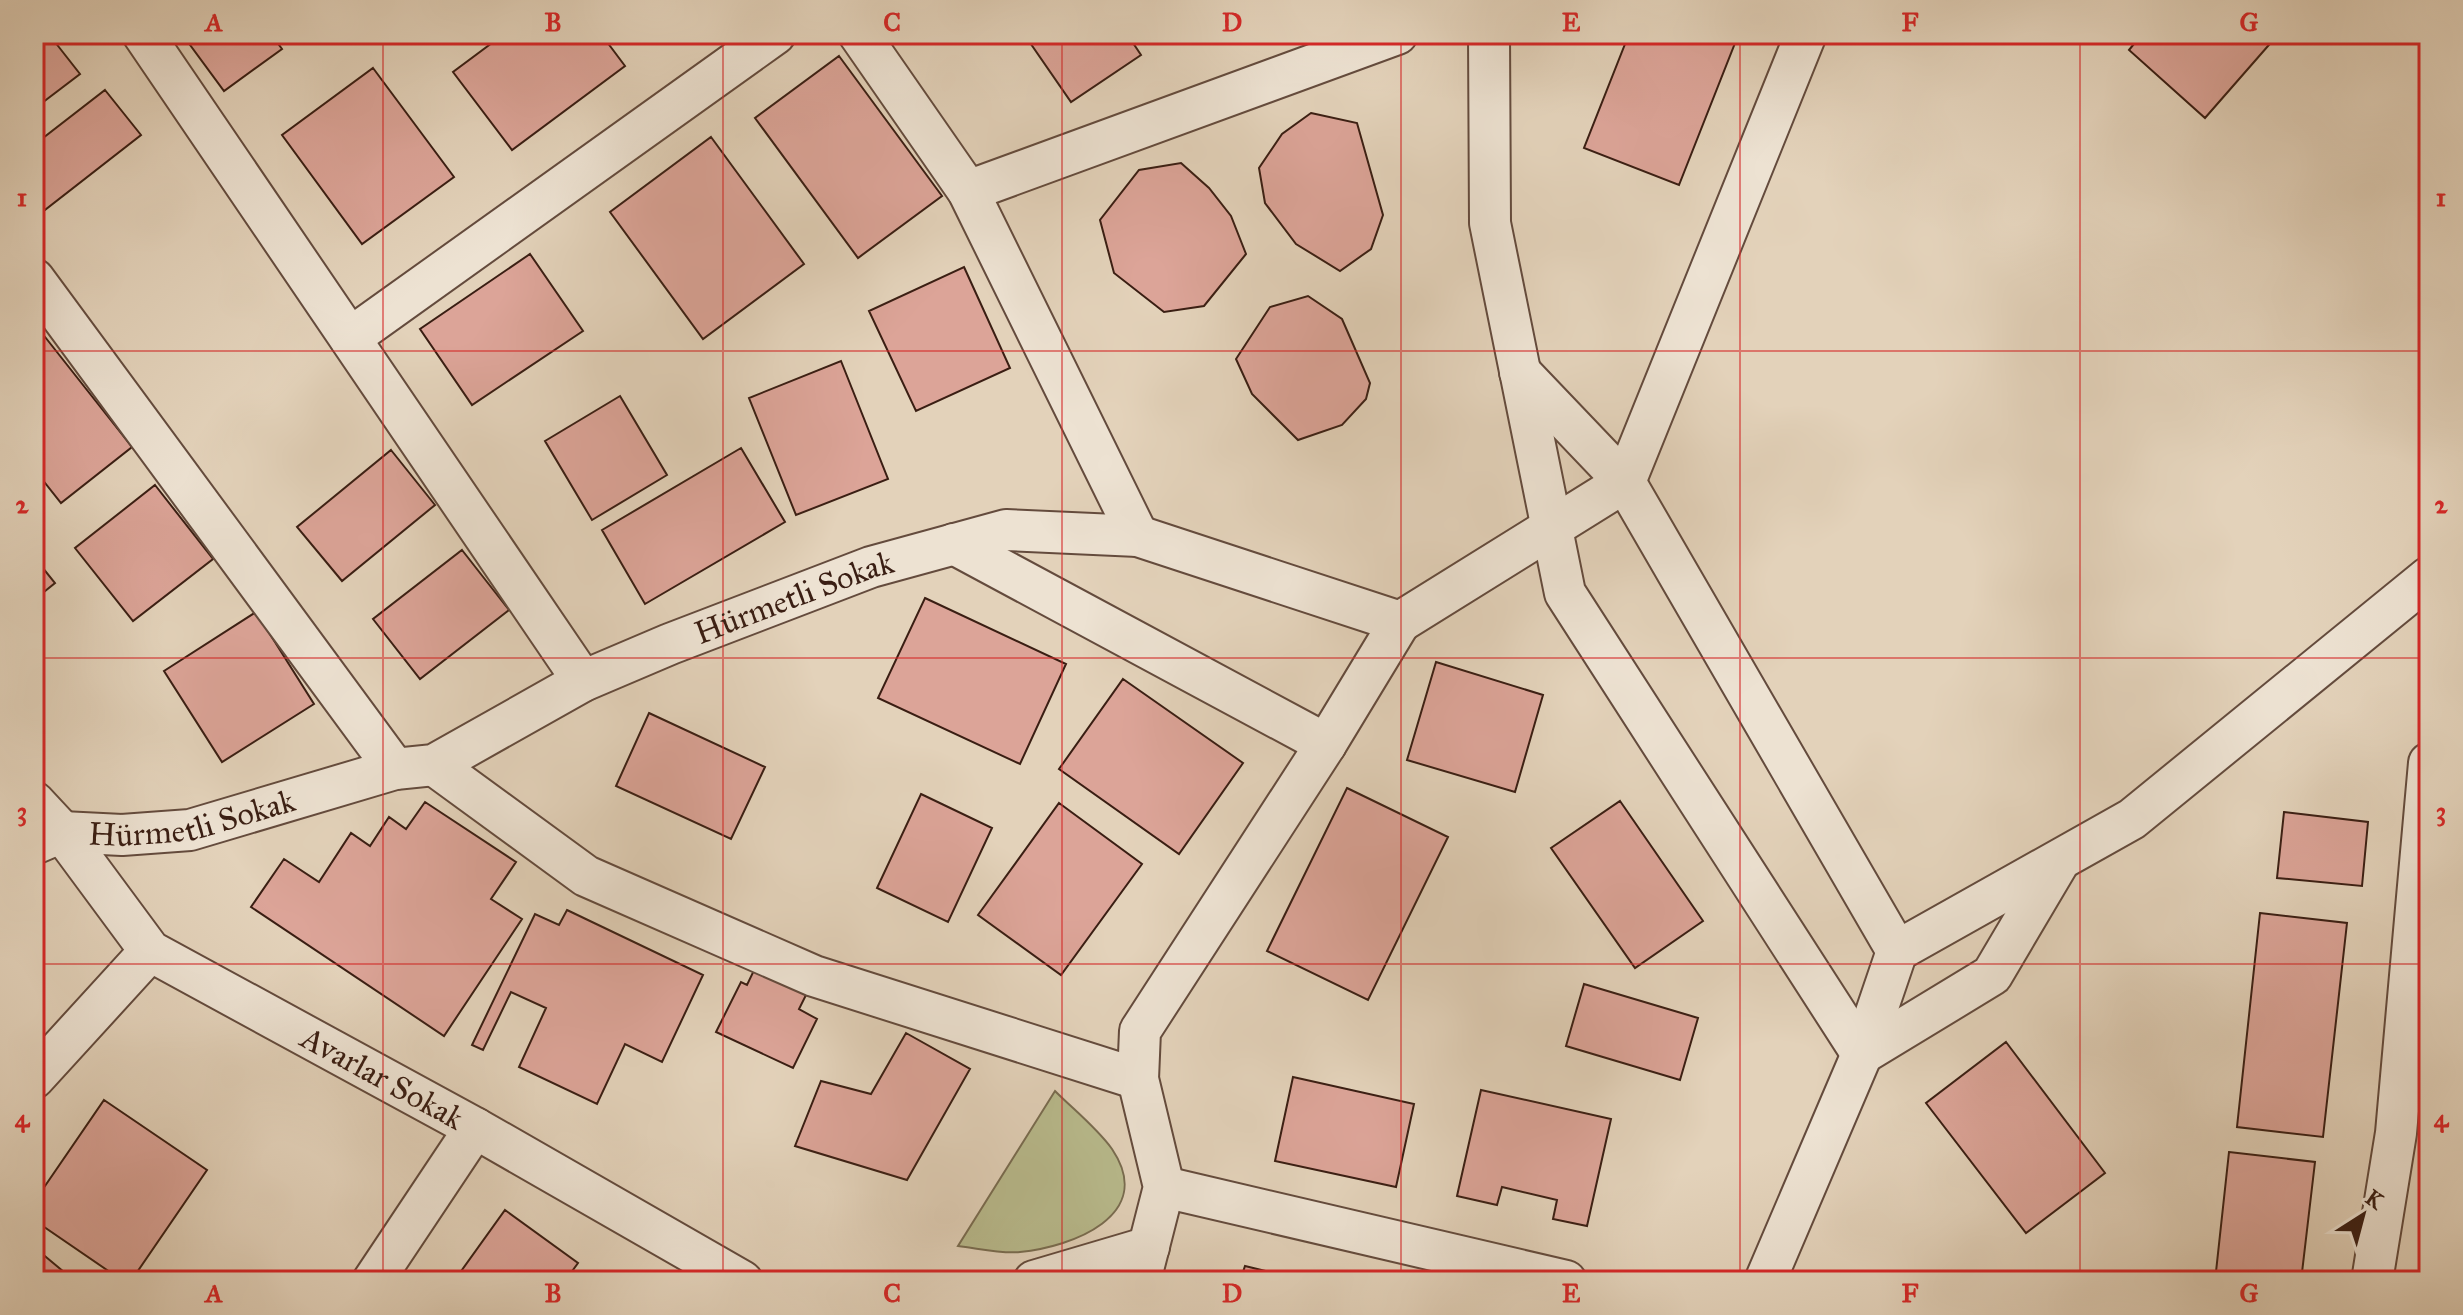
<svg xmlns="http://www.w3.org/2000/svg" width="2463" height="1315" font-family="'IM FELL Great Primer',serif">
<style>
.green{fill:#b8ba8c;stroke:#796c50;stroke-width:2}
.building{fill:#dca498;stroke:#3a1e13;stroke-width:2}
.lines{fill:none;stroke-linecap:round;stroke-linejoin:round}
.minor-casing{stroke:#644b3d;stroke-width:44}
.minor{stroke:#ede2d2;stroke-width:40}
.grid{fill:none;stroke:#d62828;stroke-width:2;stroke-opacity:0.55}
.labels{text-anchor:middle;stroke-width:7;stroke-linejoin:round;paint-order:stroke}
.street-label{font-size:32px;fill:#3a1e13;stroke:#ede2d2}
.neatline{fill:none;stroke:#d62828;stroke-width:3}
.grid-label{font-size:26px;text-anchor:middle;font-weight:bold;fill:#d62828}
</style>
<rect width="100%" height="100%" fill="#e3d2ba"/>
<filter id="stains"><feTurbulence type="fractalNoise" baseFrequency=".0025" numOctaves="4"/><feColorMatrix values="0 0 0 0 .2 0 0 0 0 .09 0 0 0 0 .02 0 0 0 .5 -.17"/></filter>
<radialGradient id="worn" r=".72"><stop offset=".6" stop-color="#630" stop-opacity="0"/><stop offset="1" stop-color="#630" stop-opacity=".3"/></radialGradient>
<!-- green -->
<path class="green" d="M1055,1091C1073,1109 1097,1128 1112,1149C1157,1216 1071,1247 1020,1252C1000,1254 977,1248 958,1246Z"/>
<!-- building -->
<path class="building" d="M182,34H271L282,49L224,91Z
M504,34H601L625,66L512,150L453,72Z
M1024,34H1127L1141,55L1071,102Z
M1629,34H1727L1737,38L1679,185L1584,148Z
M2142,34H2271L2275,38L2205,118L2129,50Z
M51,37L80,74L34,109V50Z
M839,56L942,196L858,258L755,118Z
M373,68L454,177L362,244L282,135Z
M105,90L141,135L41,213L34,204V145Z
M1311,113L1357,123L1383,215L1371,249L1340,271L1296,244L1265,203L1259,168L1282,134Z
M711,137L804,264L703,339L610,212Z
M1181,163L1209,188L1231,216L1246,254L1204,306L1164,312L1114,273L1100,220L1139,170Z
M530,254L583,331L472,405L420,329Z
M964,267L1010,368L916,411L869,311Z
M1308,296L1342,319L1370,383L1366,399L1342,425L1298,440L1252,394L1236,359L1270,307Z
M34,323L132,447L61,503L34,469Z
M841,361L888,479L796,515L749,398Z
M620,396L667,475L592,520L545,441Z
M741,448L785,522L645,604L602,530Z
M391,450L435,505L342,581L297,527Z
M155,485L213,559L133,621L75,548Z
M462,550L509,610L420,679L373,619Z
M34,557L55,583L34,600Z
M925,598L1066,664L1020,764L878,698Z
M256,612L314,704L222,762L164,671Z
M1436,662L1543,695L1515,792L1407,760Z
M1123,679L1243,763L1179,854L1059,769Z
M649,713L765,767L731,839L616,786Z
M1347,788L1448,837L1368,1000L1267,951Z
M921,794L992,828L948,922L877,888Z
M1620,801L1703,921L1635,968L1551,848Z
M425,802L516,862L491,899L522,919L444,1036L251,907L284,859L319,882L351,833L370,846L389,817L406,829Z
M1059,803L1142,864L1061,975L978,915Z
M2284,812L2368,822L2362,886L2277,878Z
M567,910L703,975L662,1062L625,1044L597,1104L519,1067L546,1008L511,992L483,1050L472,1045L535,914L559,925Z
M2260,913L2347,923L2323,1137L2237,1127Z
M757,964L809,989L799,1009L817,1019L793,1068L716,1032L741,982L747,985Z
M1584,984L1698,1018L1680,1080L1566,1046Z
M906,1033L970,1069L907,1180L795,1146L821,1081L871,1094Z
M2006,1042L2105,1173L2026,1233L1926,1103Z
M1293,1077L1414,1104L1396,1187L1275,1161Z
M1481,1090L1611,1119L1587,1226L1553,1219L1557,1200L1502,1187L1497,1205L1457,1196Z
M104,1100L207,1170L131,1281H123L34,1220V1202Z
M2229,1152L2315,1162L2301,1281H2215Z
M505,1210L578,1263L565,1281H454Z
M34,1247L64,1272L60,1281H34Z
M1245,1266L1306,1281H1240Z"/>
<g class="lines">
<defs>
<g id="minor">
<path d="M143,34L583,681"/>
<path d="M859,34L968,191L1138,536"/>
<path d="M1489,34L1490,223L1565,593L1862,1054"/>
<path d="M968,191L1397,34"/>
<path d="M34,279L395,769"/>
<path d="M350,338L775,34"/>
<path d="M1520,372L1625,482L1897,951"/>
<path d="M954,544L1326,744"/>
<path d="M434,765L586,876L814,976L1138,1079"/>
<path id="s1" d="M34,802L62,832L150,951L475,1128L742,1281"/>
<path id="s2" d="M34,844L62,832L122,835L190,830L395,769L434,765L583,681L670,644L871,567L1006,530L1138,536L1400,622L1625,482L1806,34"/>
<path d="M1862,1054L1992,975L2057,865"/>
<path d="M34,1078L150,951"/>
<path d="M1164,1187L1566,1281"/>
<path d="M373,1281L475,1128"/>
<path d="M1034,1281L1149,1247"/>
<path d="M1140,1281L1164,1187L1138,1079L1140,1031L1326,744L1400,622"/>
<path d="M1765,1281L1862,1054L1897,951L2132,819L2429,577"/>
<path d="M2372,1281L2396,1133L2429,763"/>
</g>
</defs>
<!-- minor casing -->
<use href="#minor" class="minor-casing"/>
<!-- minor -->
<use href="#minor" class="minor"/>
</g>
<!-- grid -->
<path class="grid" d="M383,34V1281M723,34V1281M1062,34V1281M1401,34V1281M1740,34V1281M2080,34V1281M34,351H2429M34,658H2429M34,964H2429"/>
<g class="labels">
<!-- street labels -->
<g class="street-label">
<text dy="11" stroke="none"><textPath href="#s2" startOffset="810">Hürmetli Sokak</textPath></text>
<text dy="11" stroke="none"><textPath href="#s2" startOffset="162">Hürmetli Sokak</textPath></text>
<text dy="11" stroke="none"><textPath href="#s1" startOffset="454">Avarlar Sokak</textPath></text>
</g>
</g>
<!-- margin -->
<rect width="2463" height="1315" fill="none" stroke="#e3d2ba" stroke-width="88"/>
<!-- north arrow -->
<g transform="translate(2363 1215) rotate(36)" stroke="#ede2d2" stroke-width="6" paint-order="stroke">
<path d="M0-6L14 30L0 20L-14 30Z" fill="#3a1e13"/>
<text y="-12" font-size="22" font-weight="bold" text-anchor="middle" fill="#3a1e13">K</text>
</g>
<rect x="44" y="44" width="2375" height="1227" class="neatline"/>
<g class="grid-label">
<text x="214" y="31">A</text>
<text x="553" y="31">B</text>
<text x="892" y="31">C</text>
<text x="1232" y="31">D</text>
<text x="1571" y="31">E</text>
<text x="1910" y="31">F</text>
<text x="2249" y="31">G</text>
<text x="22" y="206">1</text>
<text x="2441" y="206">1</text>
<text x="22" y="513">2</text>
<text x="2441" y="513">2</text>
<text x="22" y="820">3</text>
<text x="2441" y="820">3</text>
<text x="22" y="1127">4</text>
<text x="2441" y="1127">4</text>
<text x="214" y="1302">A</text>
<text x="553" y="1302">B</text>
<text x="892" y="1302">C</text>
<text x="1232" y="1302">D</text>
<text x="1571" y="1302">E</text>
<text x="1910" y="1302">F</text>
<text x="2249" y="1302">G</text>
</g>
<rect width="100%" height="100%" filter="url(#stains)"/>
<rect width="100%" height="100%" fill="url(#worn)"/>
</svg>
